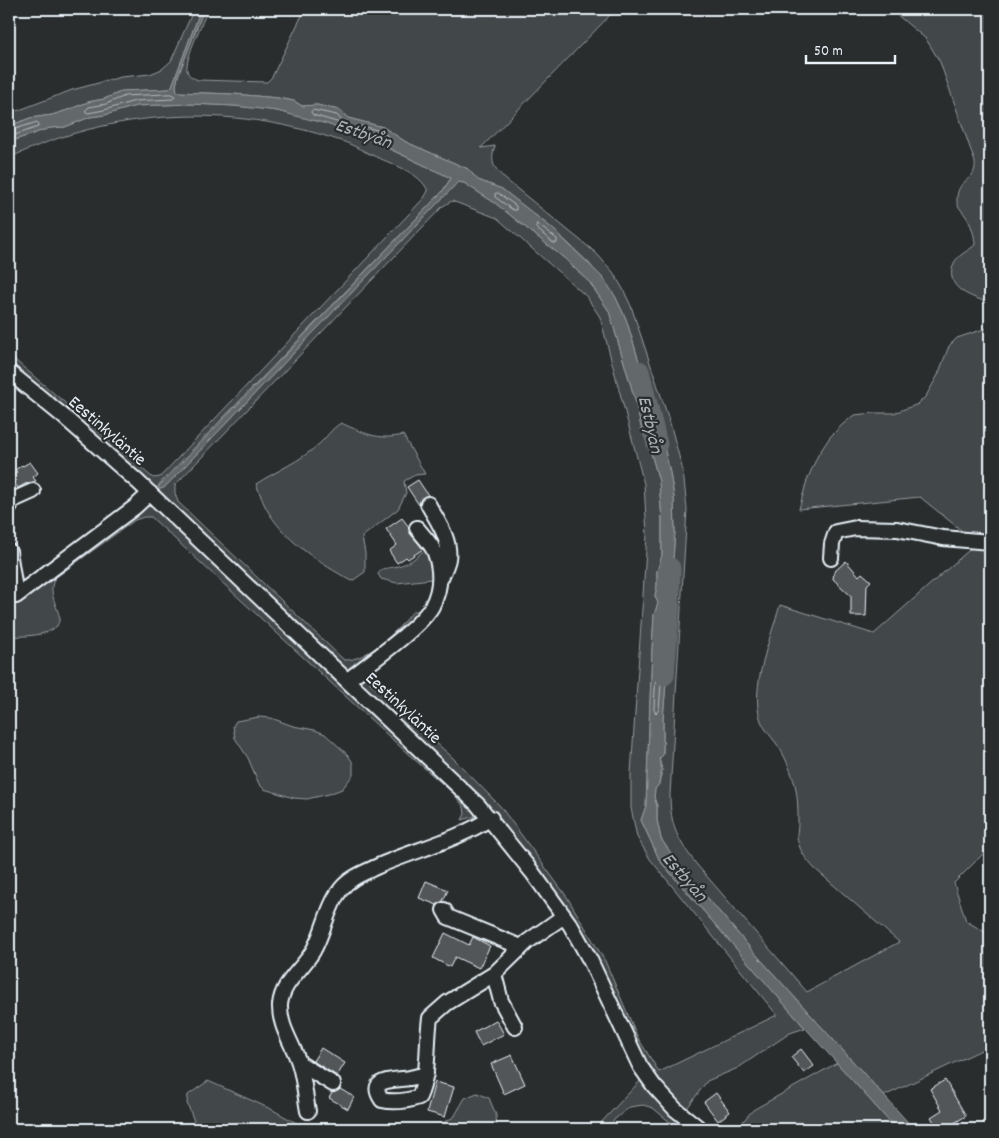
<svg xmlns="http://www.w3.org/2000/svg" width="999" height="1138" font-family="Dekko,sans-serif">
<style>
.green{fill:#424648;stroke:#959ca0}
.water{fill:#63686b;stroke:#989fa3}
.lines{fill:none;stroke-linecap:round;stroke-linejoin:round}
.shore{stroke:#b3bac0;stroke-width:1}
.river{stroke:#63686b;stroke-width:21}
.building{fill:#535759;stroke:#e8f1f8}
.minor-casing{stroke:#e8f1f8;stroke-width:18}
.minor{stroke:#2a2d2e;stroke-width:14}
.labels{text-anchor:middle;stroke-width:4.5;stroke-linejoin:round;paint-order:stroke}
.street-label{font-size:18px;fill:#e8f1f8;stroke:#2a2d2e}
.water-label{font-size:19px;font-style:italic;fill:#acb3b9;stroke:#2a2d2e}
</style>
<rect width="100%" height="100%" fill="#2a2d2e"/>
<filter id="ink" filterUnits="userSpaceOnUse"><feTurbulence type="fractalNoise" baseFrequency=".02" numOctaves="2"/><feDisplacementMap in="SourceGraphic" scale="10" xChannelSelector="R" yChannelSelector="G"/><feConvolveMatrix kernelMatrix="1 2 1 2 8 2 1 2 1" color-interpolation-filters="sRGB"/></filter>
<g filter="url(#ink)">
<!-- green -->
<path class="green" d="M194,9H201L172,86L169,89L123,91L104,99L88,102L68,110L52,115L30,118L9,126V114L72,90L121,77L150,74L162,69L171,61Z
M204,9H208C203,22 185,58 187,70C188,76 193,78 198,80L267,82L272,77L305,9H616L481,148L495,146C490,163 493,166 505,179L596,253L613,272L623,289L631,306L670,423L683,471L687,509L670,794C670,827 678,840 697,865L807,992L899,942L814,868C807,860 801,853 798,842C796,836 798,829 798,823C798,810 798,798 795,785C791,771 785,755 776,743C770,735 765,730 761,721C749,689 771,637 780,605L874,634L977,543L990,544V847L954,883L966,921L990,935V1046L884,1096L751,949L677,862L661,839L657,820V806L654,798L655,789L659,784L662,770L659,758L663,755V719L668,658L664,622L668,610L672,573L675,531L674,497L670,473L662,438L649,411L641,368L626,319L615,296L589,263L553,229L502,189L478,180L468,169L406,142L383,127L348,118L339,110L317,105L302,106L294,101L278,98L234,94L177,92L176,86L178,76Z
M890,9H990V303C972,297 943,289 954,263C958,255 968,251 975,245C975,236 971,223 965,215C961,209 956,206 957,198C958,177 977,182 975,162L940,62L926,39Z
M189,104C218,105 248,106 277,111C339,122 395,152 451,178L442,192L160,483L158,487L164,488L458,182L464,183L495,203L564,258L590,283L609,311L636,403L641,427L651,453L659,481L662,520V556L657,571V585L655,596L658,603L654,615L652,649L646,806L641,820L660,861L805,1028L790,1033L738,1068L707,1081L685,1111L666,1093L644,1063L605,976L482,802L436,754L362,688L359,682L361,676L431,611L439,610L415,635L375,669L370,675V683L452,757L500,806L567,897L605,961L638,1038L659,1072L777,1015L650,859L637,837L631,808V773L647,535L644,484L600,317L586,296L497,218L452,201L443,206L175,485V493L178,502L344,660C368,661 399,629 413,611H424L421,615L349,672L345,671L171,507L162,494L158,493L67,411L9,365V355L153,478L160,477L424,198L428,191C420,172 391,164 372,155C361,150 350,143 338,140C229,103 113,109 9,158V142L50,128L65,127L90,117L105,115L136,106Z
M990,327V538L972,539L920,497L799,509L807,480L818,455L830,437L842,425L854,415L874,413H894L918,404L926,396L938,375L949,346L957,338Z
M341,423C364,433 378,441 403,435L425,474L415,475L404,481L406,493L398,509L362,537L365,553V572L352,581C321,564 288,543 269,513C263,504 260,493 256,484C276,471 301,461 319,444C327,437 331,429 341,423Z
M148,502L152,503L479,815L462,820L465,814L464,807L454,794L407,753L151,517H144L135,520L55,578C47,592 57,604 60,619C59,621 58,624 57,626C48,636 21,637 9,636V608Z
M425,549L433,569L431,579L397,583L381,579L378,574L382,569C401,566 411,564 425,549Z
M259,717L271,718L293,726L315,730L325,734L348,755L353,763V775L342,789L329,794L307,799L294,798L264,789L259,784L248,758L235,738L233,726L236,721Z
M837,1063L896,1129H736L753,1110Z
M642,1079L691,1129H678L653,1108L643,1105L630,1107L615,1119L606,1129H595Z
M208,1081L273,1110L298,1124L332,1129H197L187,1103L188,1095Z
M477,1093L489,1098L496,1115L497,1129H387L440,1124L454,1117L465,1098Z"/>
<!-- water -->
<path class="water" d="M201,9H204L178,76L176,86L177,92L234,94L278,98L294,101L302,106L317,105L339,110L348,118L383,127L406,142L468,169L478,180L502,189L553,229L604,279L615,296L626,319L641,368L649,411L662,438L670,473L674,497L675,531L672,573L668,610L664,622L668,658L663,719V755L659,759L662,770L660,777L659,784L655,789L654,797L657,806V820L661,839L677,862L751,949L914,1129H896L791,1012L660,861L641,820L646,806L652,649L654,615L658,603L655,596L657,585V571L662,555V520L659,481L651,453L641,427L636,403L609,311L590,283L564,258L495,203L464,183L458,182L164,488L160,489L158,487L442,192L451,178L386,147L327,124L277,111L235,106L189,104L136,106L105,115L90,117L65,127L50,128L9,142V126L30,118L52,115L68,110L88,102L104,99L123,91L169,89L172,86Z"/>
<g class="lines">
<!-- shore -->
<path class="shore" d="M171,94L175,96L173,99L135,101L104,110L88,113L85,111L89,107L106,104L125,96Z
M313,110L337,115L343,122L340,123L313,115L311,112Z
M361,126L381,131L390,138L391,141L388,142L359,131L358,128Z
M9,131L37,122L39,124L38,127L9,137
M498,193L516,206V210H513L495,197V194Z
M537,224L557,239V243H553L536,228Z
M658,647L661,648L663,658L659,710L656,713L654,710Z"/>
<!-- river -->
<path class="river" d="M639,371L657,444
M664,675L669,614L670,568"/>
</g>
<!-- building -->
<path class="building" d="M30,462L38,473L33,477L36,481L25,484L18,488L10,477L17,472L15,470L22,465L23,466Z
M418,480L428,495L421,499L419,505L407,487Z
M402,518L409,527L410,533L423,549L408,559L406,557L397,563L389,551L397,545L386,529Z
M846,561L859,576L862,573L871,581L867,585L866,616H851V596L833,579L834,572Z
M426,881L448,890L443,901L437,905L419,898Z
M445,933L469,945L473,937L490,946L479,968L455,957L450,967L433,958Z
M496,1020L504,1034L481,1046L474,1032Z
M321,1048L345,1063L337,1076L313,1061Z
M801,1049L814,1066L804,1073L791,1057Z
M512,1055L525,1084L504,1094L491,1064Z
M945,1080L966,1116L944,1129H938L931,1117L942,1110L930,1089Z
M435,1082L454,1087L445,1117L427,1112Z
M340,1089L354,1097L348,1109L329,1098L332,1093Z
M716,1093L730,1112L718,1121L704,1102Z"/>
<g class="lines">
<defs>
<path id="minor" d="M9,372L63,416L138,482L478,805L532,872L571,926L590,960L640,1066L654,1086L675,1109L700,1129
M428,504C437,521 451,539 448,559C447,565 443,572 441,578
M9,507L13,500L33,491
M9,551L16,596L135,507L150,493
M831,558L832,544L836,532L856,528L897,529L943,538L990,542
M348,680C370,662 419,629 432,606C441,589 441,570 435,553C432,544 423,536 417,528
M444,910L448,917L521,947
M515,1027L501,1001L494,974L527,942L564,916
M299,1063L333,1084
M426,1074C421,1075 416,1077 410,1078C396,1081 366,1077 382,1100C395,1103 407,1101 419,1097C430,1072 426,1045 430,1018L447,1003L494,974
M308,1111C305,1095 304,1078 299,1063C293,1044 279,1026 280,1005C282,982 302,970 313,951C324,932 327,907 341,889C350,878 363,873 376,867C414,850 456,841 491,818"/>
</defs>
<!-- minor casing -->
<use href="#minor" class="minor-casing"/>
<!-- minor -->
<use href="#minor" class="minor"/>
</g>
</g>
<g class="labels">
<!-- street labels -->
<g class="street-label">
<text transform="translate(108 430) rotate(41)" y="6">Eestinkyläntie</text>
<text transform="translate(404 707) rotate(43)" y="6">Eestinkyläntie</text>
</g>
<!-- water labels -->
<g class="water-label">
<text transform="translate(364 132) rotate(19)" y="7">Estbyån</text>
<text transform="translate(652 424) rotate(77)" y="7">Estbyån</text>
<text transform="translate(686 876) rotate(49)" y="7">Estbyån</text>
</g>
</g>
<!-- margin -->
<rect width="999" height="1138" fill="none" stroke="#2a2d2e" stroke-width="30"/>
<rect x="15" y="15" width="969" height="1108" fill="none" stroke="#e8f1f8" stroke-width="2" filter="url(#ink)"/>
<!-- scale -->
<path d="M806 55v8h89v-8" fill="none" stroke="#e8f1f8" stroke-width="2.5"/>
<text x="814" y="55" font-size="15" fill="#e8f1f8" stroke="#2a2d2e" stroke-width="4" paint-order="stroke">50 m</text>
</svg>
